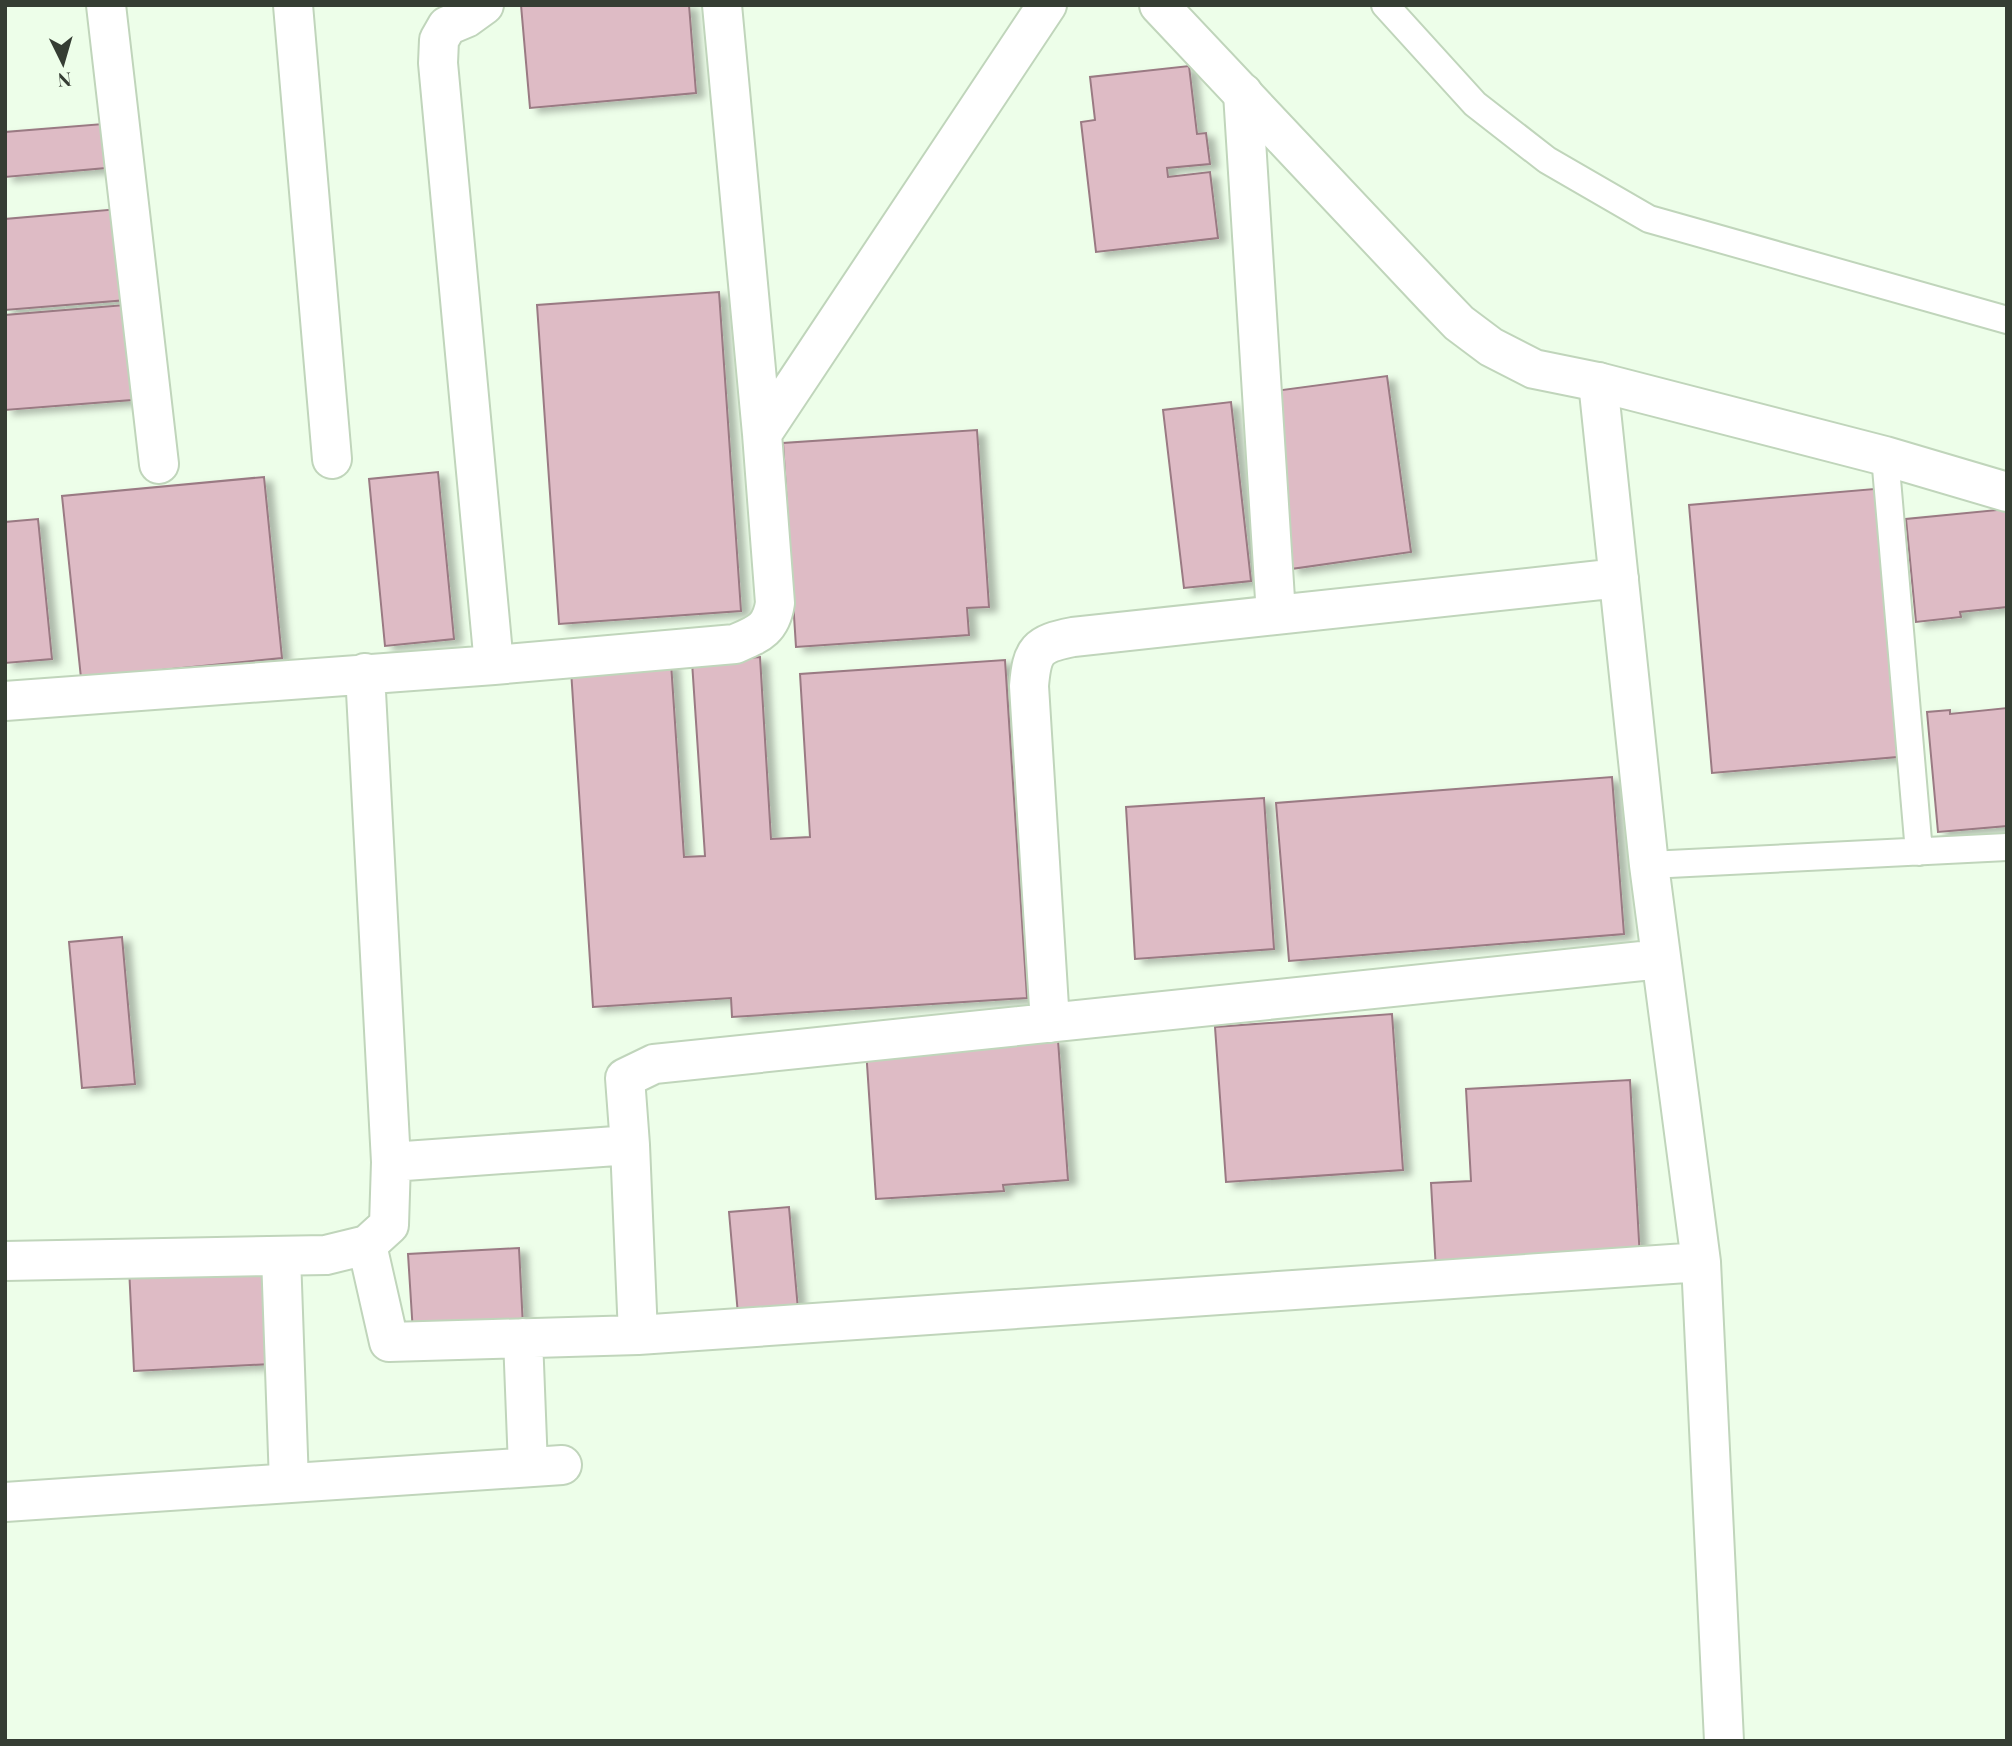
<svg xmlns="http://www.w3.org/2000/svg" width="2012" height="1746" font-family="'Playfair Display',serif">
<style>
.building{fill:#debbc5;stroke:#9a7a83;stroke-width:2;filter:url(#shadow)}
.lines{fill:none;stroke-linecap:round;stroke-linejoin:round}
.lane-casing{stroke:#c0d5bb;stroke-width:30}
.street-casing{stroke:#c0d5bb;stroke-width:42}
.secondary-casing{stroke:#c0d5bb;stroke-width:42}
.lane{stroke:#fff;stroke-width:26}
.street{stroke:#fff;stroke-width:38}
.secondary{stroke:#fff;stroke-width:38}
</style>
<defs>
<filter id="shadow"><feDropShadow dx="8" dy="4.5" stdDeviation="3.5" flood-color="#0004"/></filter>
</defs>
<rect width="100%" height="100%" fill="#edfee9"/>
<!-- building -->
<path class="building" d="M521,5H689L696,93L530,108Z
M1189,66L1197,134L1206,133L1210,164L1167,168L1168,177L1210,172L1218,238L1096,252L1081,122L1095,120L1090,77Z
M103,124L106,168L5,177V132Z
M119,209L127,300L5,310V219Z
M719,292L741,611L559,624L537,305Z
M125,305L132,400L5,410V315Z
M1387,376L1411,552L1291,569L1267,392Z
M1231,402L1251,581L1184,588L1163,410Z
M977,430L989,607L967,608L969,635L796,647L783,443Z
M438,472L454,639L385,646L369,479Z
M264,477L282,658L81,678L62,496Z
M1886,488L1909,756L1712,773L1689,505Z
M2007,509V607L1960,612L1961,617L1916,622L1906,519Z
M38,519L52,659L5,663V522Z
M760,657L771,839L810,837L800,674L1005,660L1027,998L732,1017L731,998L593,1007L571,670L671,663L684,857L705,856L692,662Z
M2007,708V826L1938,832L1927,712L1950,710V714Z
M1612,777L1624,934L1289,961L1276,803Z
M1264,798L1274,949L1135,959L1126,807Z
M122,937L135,1084L82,1088L69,942Z
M1392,1014L1403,1170L1226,1182L1215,1027Z
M1058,1040L1068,1180L1003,1185L1004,1191L876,1199L866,1049Z
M1630,1080L1640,1259L1436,1271L1431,1183L1471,1181L1466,1089Z
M789,1207L799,1321L739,1326L729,1212Z
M519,1248L523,1327L413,1333L408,1254Z
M266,1261L271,1364L134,1371L129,1267Z"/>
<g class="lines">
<defs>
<path id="lane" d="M1385,5L1475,104L1547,160L1649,219L2007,320
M1885,456L1919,852
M1649,865L2007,847"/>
<path id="street" d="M106,5L159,464
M293,5L332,459
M484,5L466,18L447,26L439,40L438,63L494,665
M1243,93L1276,615
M1598,382L1649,865L1701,1262L1724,1741
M762,434L1047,5
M5,701L494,665L735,644C758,634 771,630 775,603L762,434L722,5
M1050,1023L1029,686C1032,650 1037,644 1073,637L1619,578
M391,1162L630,1145
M367,1245L389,1342L638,1335L1701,1262
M281,1256L289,1483
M5,1261L326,1255L367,1245L389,1225L391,1162L365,673
M638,1335L630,1145L625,1078L654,1064L1661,959
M523,1338L528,1467
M5,1502L562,1465"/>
<path id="secondary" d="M1159,5L1434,297L1459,323L1491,347L1534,369L1598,382L1885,456L2007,492"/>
</defs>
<!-- lane casing -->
<use href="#lane" class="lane-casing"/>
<!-- street casing -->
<use href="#street" class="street-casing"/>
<!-- secondary casing -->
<use href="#secondary" class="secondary-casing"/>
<!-- lane -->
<use href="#lane" class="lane"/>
<!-- street -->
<use href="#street" class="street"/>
<!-- secondary -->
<use href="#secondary" class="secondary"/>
</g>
<!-- border -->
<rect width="2012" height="1746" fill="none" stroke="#353d33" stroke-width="14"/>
<!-- north arrow -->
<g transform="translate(63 63) rotate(175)" stroke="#edfee9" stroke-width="5" paint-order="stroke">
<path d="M0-5L12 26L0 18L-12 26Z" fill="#353d33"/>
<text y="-10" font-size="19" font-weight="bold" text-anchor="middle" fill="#353d33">N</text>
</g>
</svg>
